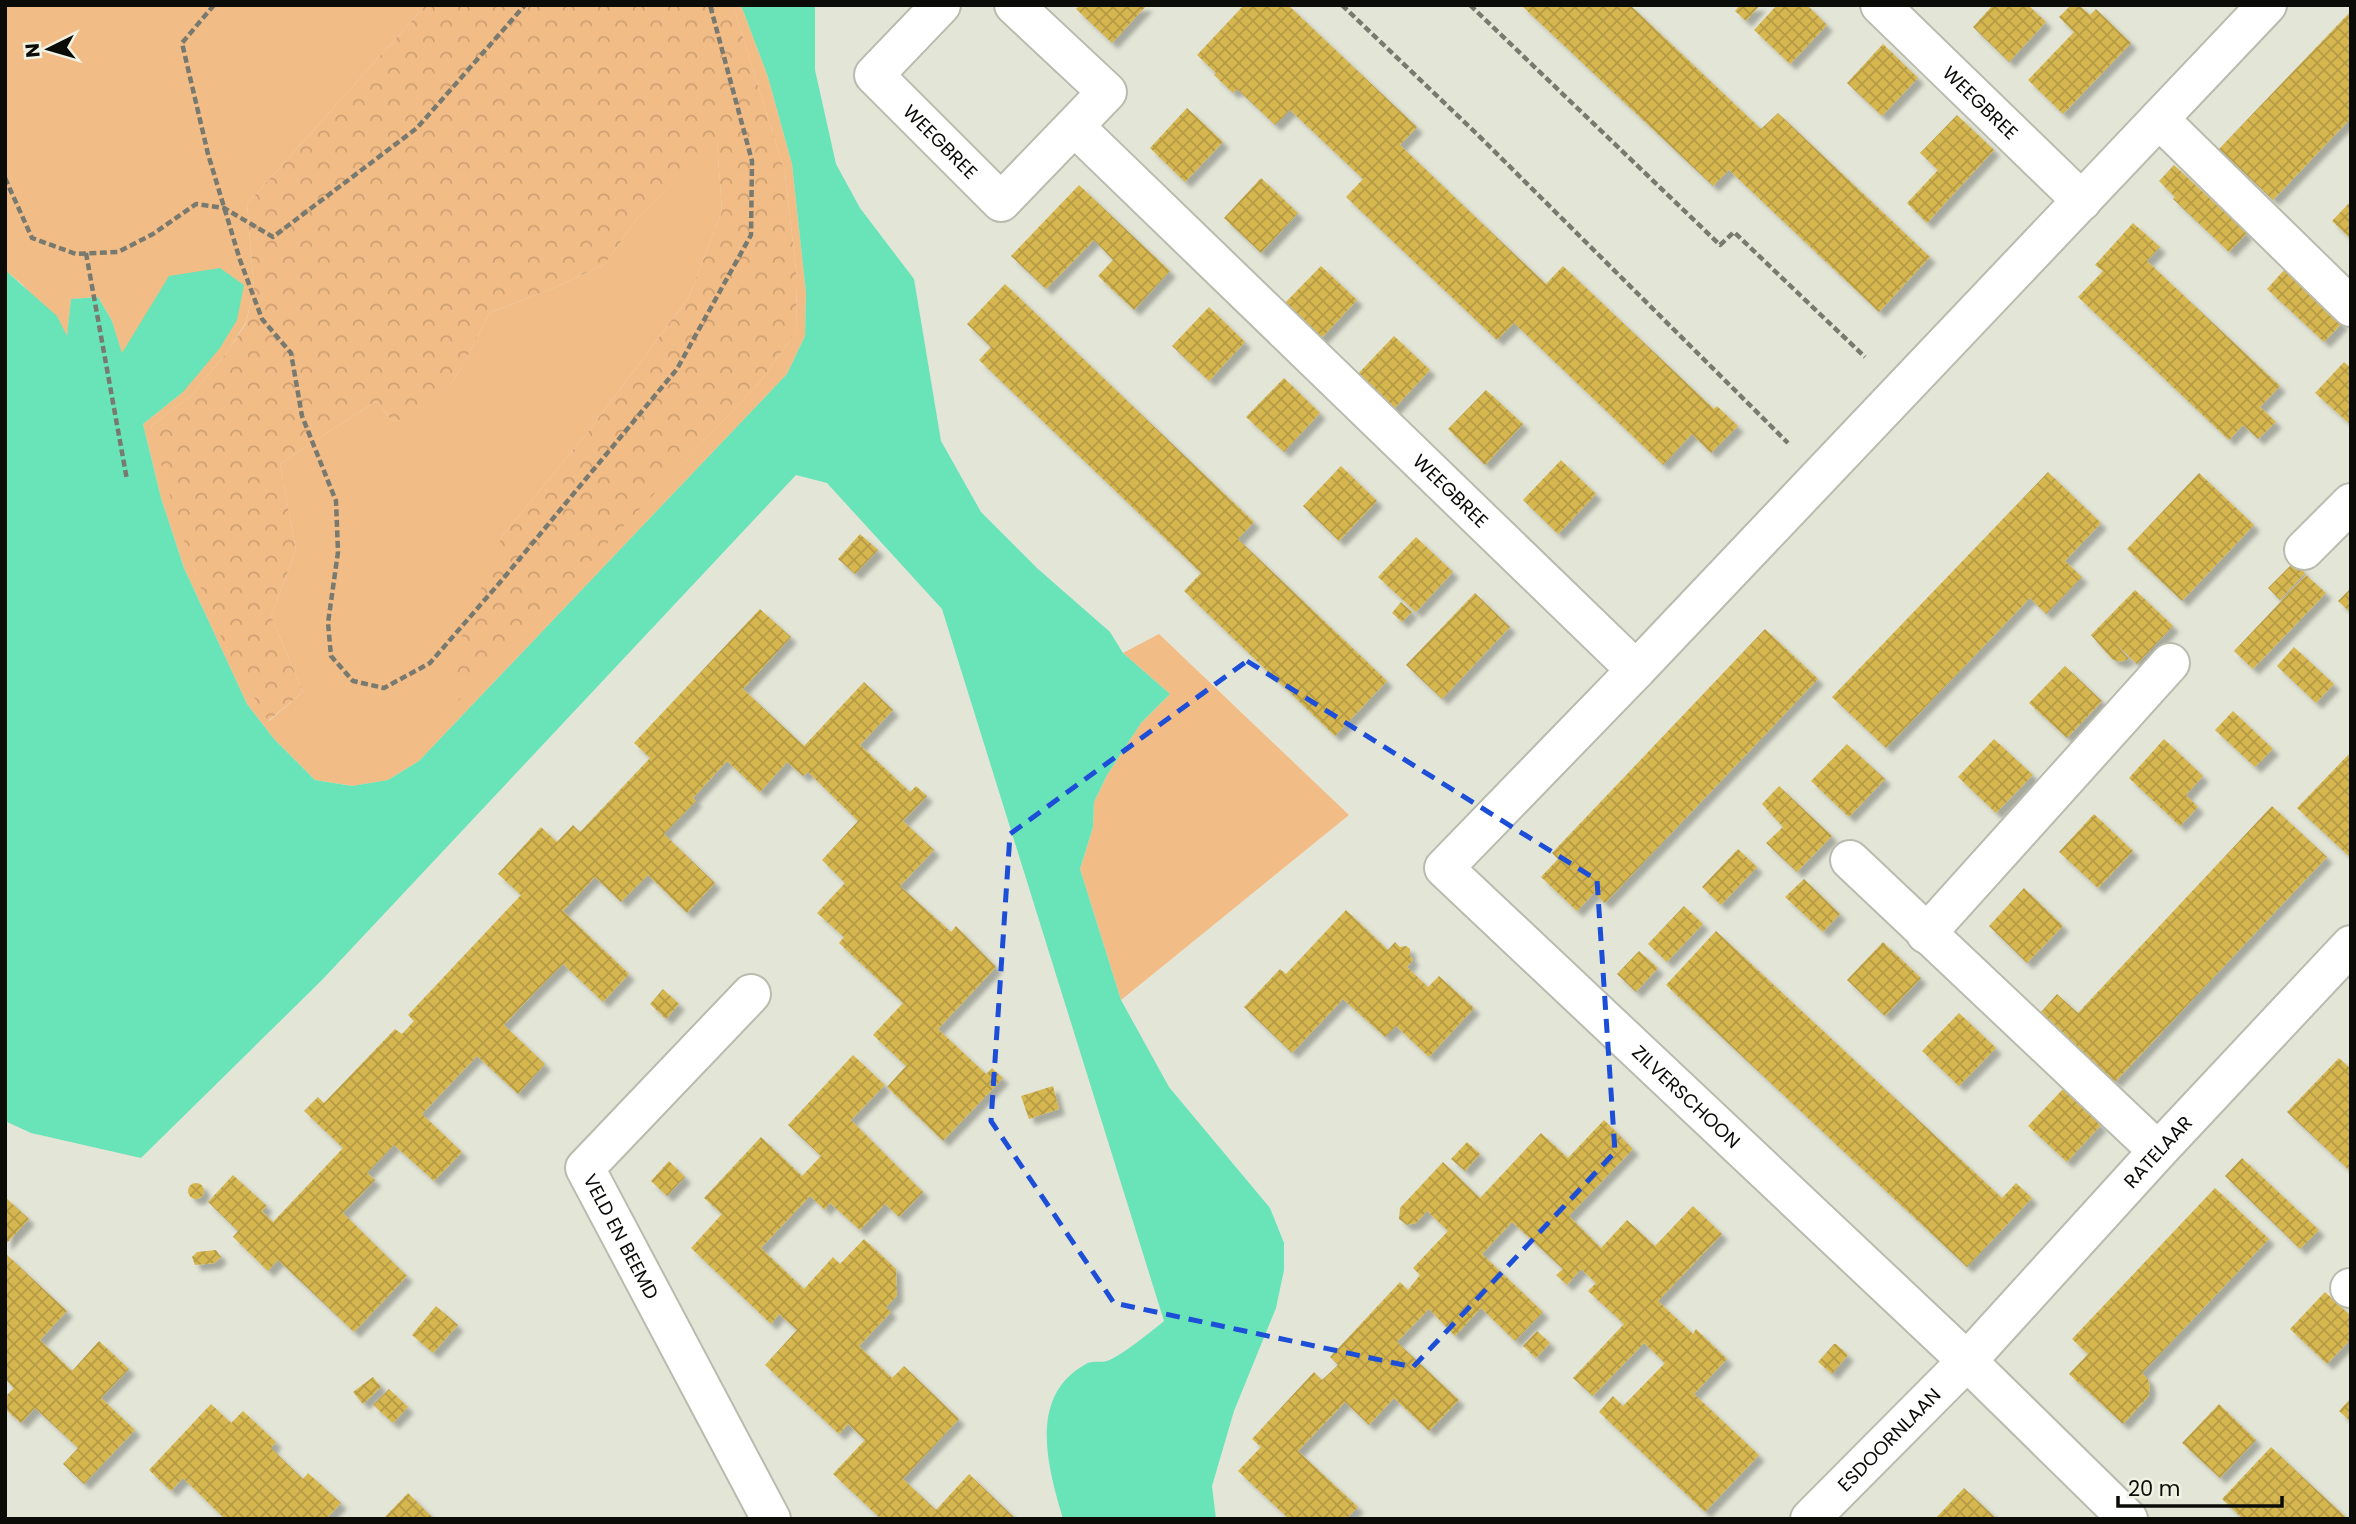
<svg xmlns="http://www.w3.org/2000/svg" width="2356" height="1524" viewBox="0 0 2356 1524" font-family="Poppins,sans-serif">
  <style>
    .grass { fill: #f2bc86 }
    .forest { fill: url(#forest-crowns) }
    .water { fill: #69e3b8 }
    .building { fill: url(#building-cross-hatch); filter: url(#shadow) }
    .lines { fill: none; stroke-linecap: round; stroke-linejoin: round }
    .minor-casing { stroke: #b8bbad; stroke-width: 42 }
    .path { stroke: #787a70; stroke-width: 4.5; stroke-dasharray: 7 3.5; stroke-linecap: butt }
    .minor { stroke: #fff; stroke-width: 38 }
    .marked { fill: none; stroke: #1d4ed8; stroke-width: 5; stroke-dasharray: 14 9; stroke-linejoin: round }
    .labels { text-anchor: middle; dominant-baseline: central; stroke-width: 7; stroke-linejoin: round; paint-order: stroke }
    .street-label { font-size: 19px; fill: #0b0c08; stroke: #f0f3e4 }
  </style>
  <defs>
    <pattern id="forest-crowns" width="20" height="18" patternUnits="userSpaceOnUse" patternTransform="scale(1.75)"><rect width="20" height="18" fill="#f2bc86"/><path d="M2 6a3 3 0 1 1 6 0M12 15a3 3 0 1 1 6 0" fill="none" stroke="#cea072"/></pattern>
    <pattern id="building-cross-hatch" width="8" height="8" patternUnits="userSpaceOnUse" patternTransform="scale(1.75)"><rect width="8" height="8" fill="#d6b650"/><path d="M0 0l8 8M0 8l8-8" fill="none" stroke="#b69b44"/></pattern>
    <filter id="shadow"><feDropShadow dx="6" dy="6" stdDeviation="2" flood-color="#0004"/></filter>
  </defs>
  <rect width="100%" height="100%" fill="#e3e6d7"/>
  <g class="grass">
    <path d="M5,5H426L247,204L254,288L246,322L228,351L192,395L151,426L194,570L228,651L269,721L303,692L271,616L296,550L280,464L376,401L392,421C399,420 408,420 414,417C453,398 470,349 489,313L554,288L605,264L637,218L717,141L722,211L689,297L588,432L502,536L452,707L759,383L796,332L797,279L785,173L733,5H741L768,77L792,164L806,293L805,336L787,374L419,761L388,780L353,786L315,780L274,739L247,704L184,568L161,498L143,424L183,392L122,354L112,321L98,297L71,299L67,338L23,285L5,270Z"/>
    <polygon points="1159,634 1349,815 1121,1000 1080,869 1093,827 1094,802 1107,775 1141,723 1170,694 1123,653"/>
  </g>
  <path class="forest" d="M426,5H733L785,173L797,279L796,332L759,383L452,708V660L502,536L588,432L689,297L722,211L717,142L637,218L605,264L554,288L489,313C470,349 453,398 414,418C408,420 399,420 392,421L376,401L280,464L296,550L271,616L303,692L268,721C255,698 240,675 228,651C193,579 171,503 151,426L192,395L228,351L246,323L254,288L247,204Z"/>
  <path class="water" d="M741,5H815V70L836,164L860,208L914,279L941,441L981,512L1038,569L1110,632L1123,653L1170,694L1141,723L1107,775L1094,802L1093,827L1080,869L1121,1000L1169,1087L1270,1208L1284,1243V1270L1276,1308L1234,1411L1212,1486L1216,1519H1063C1048,1468 1027,1396 1086,1364C1092,1360 1100,1363 1107,1361C1120,1357 1153,1330 1164,1321L942,609L827,483L796,475L322,980L141,1158L31,1133L5,1121V270L57,316L67,336L71,299L98,297L112,321L122,353L169,276L220,268L244,285L237,320L220,348L183,392L143,424L161,498L184,568L247,704L274,739L315,780L352,786L388,780L419,761L787,374L805,336L806,293L792,164L768,77Z"/>
  <g class="building">
    <polygon points="1080,5 1147,5 1112,43 1076,9"/>
    <polygon points="1244,5 1288,5 1417,127 1400,145 1508,248 1546,284 1563,266 1714,409 1717,406 1738,426 1711,453 1692,434 1663,465 1514,323 1497,340 1346,197 1363,179 1290,110 1275,125 1237,89 1233,93 1214,75 1216,73 1197,55"/>
    <polygon points="1521,5 1630,5 1761,129 1778,113 1930,257 1879,312 1729,170 1713,186"/>
    <polygon points="1740,5 1760,5 1746,21 1735,11"/>
    <polygon points="1777,5 1807,5 1827,25 1790,64 1754,30"/>
    <polygon points="1993,5 2028,5 2046,22 2009,62 1973,27"/>
    <polygon points="2071,5 2079,5 2090,15 2096,9 2131,43 2063,114 2028,80 2074,32 2059,17"/>
    <polygon points="2351,11 2351,118 2273,200 2219,149"/>
    <polygon points="1883,44 1918,78 1882,116 1847,83"/>
    <polygon points="1187,108 1223,142 1185,182 1150,148"/>
    <polygon points="1957,115 1994,150 1927,223 1907,203 1938,170 1920,153"/>
    <polygon points="2174,165 2247,233 2229,252 2173,199 2175,197 2159,181"/>
    <polygon points="1261,178 1298,213 1261,253 1224,218"/>
    <polygon points="1079,185 1170,271 1134,310 1098,276 1113,260 1094,240 1046,289 1011,256"/>
    <polygon points="2351,201 2351,239 2332,221"/>
    <polygon points="2133,223 2160,247 2147,261 2280,386 2260,407 2276,422 2258,439 2243,425 2229,440 2078,297 2103,271 2095,265"/>
    <polygon points="1321,266 1357,300 1318,342 1282,306"/>
    <polygon points="2285,269 2342,323 2324,342 2267,289"/>
    <polygon points="1005,284 1254,522 1238,539 1387,681 1335,736 1184,591 1201,573 979,360 991,347 967,324"/>
    <polygon points="1209,307 1245,342 1209,381 1172,346"/>
    <polygon points="1394,336 1430,370 1392,411 1355,377"/>
    <polygon points="2344,362 2351,368 2351,425 2315,393"/>
    <polygon points="1284,378 1320,413 1284,452 1246,417"/>
    <polygon points="1486,390 1523,424 1485,465 1448,429"/>
    <polygon points="1561,460 1596,494 1558,534 1523,500"/>
    <polygon points="1341,466 1377,501 1339,541 1303,506"/>
    <polygon points="2048,472 2101,523 2065,561 2082,577 2046,614 2030,598 1886,748 1832,697"/>
    <polygon points="2199,473 2254,525 2182,601 2127,549"/>
    <polygon points="860,534 878,550 855,574 838,559"/>
    <polygon points="1416,537 1453,572 1416,612 1378,577"/>
    <polygon points="2294,562 2305,573 2280,600 2268,588"/>
    <polygon points="2306,575 2326,593 2253,669 2234,651"/>
    <polygon points="2351,588 2351,613 2338,601"/>
    <polygon points="2135,590 2173,626 2137,664 2114,642 2129,659 2120,662 2112,659 2091,635"/>
    <polygon points="1475,593 1510,627 1442,699 1406,665"/>
    <polygon points="1401,602 1412,612 1402,622 1392,613"/>
    <polygon points="760,609 791,637 743,689 804,746 864,682 893,710 860,745 910,792 916,786 927,796 903,821 934,850 900,886 951,932 956,926 996,967 938,1029 986,1074 992,1068 1003,1078 943,1141 887,1087 906,1066 873,1035 903,1003 839,943 844,937 817,913 845,883 822,860 858,821 808,772 803,776 787,762 760,792 727,761 693,798 696,801 664,834 715,883 687,913 648,875 621,902 595,877 563,911 629,974 603,1002 563,964 536,991 504,1025 545,1064 518,1094 477,1056 422,1114 462,1152 434,1181 394,1145 367,1173 375,1180 343,1213 407,1276 354,1332 278,1260 268,1271 233,1237 238,1231 208,1202 233,1175 267,1206 262,1211 273,1222 343,1148 304,1111 318,1097 324,1103 395,1029 402,1034 414,1021 408,1015 521,895 498,874 541,827 557,842 573,825 580,832 650,758 634,743"/>
    <polygon points="1765,629 1818,679 1605,903 1594,893 1577,911 1541,877 1558,859 1552,853"/>
    <polygon points="2294,647 2334,684 2316,703 2277,666"/>
    <polygon points="2065,666 2102,701 2067,738 2029,703"/>
    <polygon points="2233,711 2273,749 2255,767 2215,730"/>
    <polygon points="1994,739 2033,775 1996,813 1958,777"/>
    <polygon points="2164,739 2203,776 2186,795 2198,807 2180,826 2129,778"/>
    <polygon points="1847,744 1885,779 1849,817 1811,781"/>
    <polygon points="2351,752 2351,858 2297,808"/>
    <polygon points="1779,786 1832,836 1797,872 1766,843 1783,827 1762,804"/>
    <polygon points="2272,806 2327,857 2115,1082 2041,1012 2057,994 2078,1013"/>
    <polygon points="2094,814 2133,851 2098,888 2059,852"/>
    <polygon points="1738,849 1757,867 1721,905 1702,887"/>
    <polygon points="1804,879 1840,914 1823,932 1785,897"/>
    <polygon points="2024,888 2063,926 2027,963 1989,926"/>
    <polygon points="1684,906 1703,924 1667,962 1648,944"/>
    <polygon points="1346,910 1388,950 1395,942 1400,947 1406,946 1410,949 1410,956 1413,960 1407,967 1428,987 1439,976 1474,1008 1429,1057 1396,1026 1385,1037 1343,999 1292,1053 1244,1007 1280,969 1286,974"/>
    <polygon points="1716,931 2002,1198 2016,1183 2032,1198 1967,1267 1666,985"/>
    <polygon points="1883,942 1921,978 1885,1016 1847,980"/>
    <polygon points="1639,951 1658,968 1636,992 1617,974"/>
    <polygon points="663,989 679,1004 666,1019 650,1004"/>
    <polygon points="1959,1013 1996,1048 1959,1086 1922,1051"/>
    <polygon points="853,1055 885,1085 851,1120 923,1192 899,1217 885,1204 860,1230 830,1203 825,1210 810,1196 761,1248 804,1289 833,1257 840,1264 864,1239 896,1269 897,1296 886,1307 891,1312 859,1346 892,1378 904,1366 959,1419 903,1479 936,1510 969,1474 1016,1519 881,1519 833,1474 865,1440 848,1424 839,1434 765,1365 797,1330 779,1314 771,1324 691,1248 722,1214 704,1198 761,1137 802,1176 821,1156 788,1125"/>
    <polygon points="2339,1058 2351,1069 2351,1172 2287,1112"/>
    <polygon points="1053,1086 1059,1109 1029,1119 1021,1096"/>
    <polygon points="2063,1089 2101,1125 2067,1162 2028,1126"/>
    <polygon points="1604,1120 1633,1149 1569,1216 1601,1248 1627,1220 1655,1246 1693,1206 1722,1234 1658,1301 1693,1334 1696,1329 1727,1359 1694,1394 1759,1455 1705,1512 1599,1412 1613,1396 1623,1406 1665,1363 1644,1343 1593,1396 1573,1378 1624,1324 1588,1291 1596,1283 1581,1269 1567,1285 1556,1275 1563,1269 1512,1222 1482,1254 1543,1312 1515,1341 1481,1308 1455,1336 1429,1309 1397,1342 1459,1400 1429,1431 1394,1398 1369,1425 1345,1402 1298,1451 1358,1507 1346,1519 1289,1519 1238,1471 1261,1447 1252,1439 1314,1372 1322,1380 1338,1365 1330,1357 1400,1282 1408,1290 1420,1275 1413,1268 1448,1231 1427,1211 1416,1223 1407,1225 1399,1219 1400,1208 1443,1162 1480,1198 1541,1133 1568,1158"/>
    <polygon points="1467,1142 1480,1154 1465,1171 1451,1159"/>
    <polygon points="2242,1158 2319,1230 2300,1249 2225,1176"/>
    <polygon points="669,1161 685,1177 667,1196 651,1181"/>
    <circle cx="196" cy="1191" r="8"/>
    <polygon points="2215,1188 2269,1239 2142,1373 2148,1379 2150,1388 2148,1397 2123,1424 2069,1374 2088,1354 2072,1339"/>
    <polygon points="5,1197 29,1219 5,1245"/>
    <polygon points="216,1250 221,1257 215,1263 195,1265 192,1257 197,1252"/>
    <polygon points="5,1253 67,1311 40,1340 72,1371 99,1341 129,1369 101,1398 135,1430 84,1484 63,1464 78,1448 35,1408 21,1423 5,1409 5,1397 14,1388 5,1379"/>
    <polygon points="2325,1292 2351,1316 2351,1339 2327,1364 2290,1329"/>
    <polygon points="436,1306 458,1325 433,1353 412,1335"/>
    <polygon points="1537,1331 1550,1343 1536,1358 1523,1346"/>
    <polygon points="1834,1344 1836,1344 1848,1355 1832,1374 1818,1362"/>
    <polygon points="373,1377 381,1387 363,1404 353,1392"/>
    <polygon points="389,1389 408,1407 393,1423 373,1405"/>
    <polygon points="2351,1398 2351,1422 2339,1411"/>
    <polygon points="211,1404 231,1423 243,1411 276,1442 271,1448 303,1479 308,1473 341,1503 326,1519 225,1519 183,1478 171,1491 149,1470"/>
    <polygon points="2219,1404 2256,1440 2220,1478 2182,1443"/>
    <polygon points="2271,1447 2308,1482 2348,1519 2243,1519 2222,1499"/>
    <polygon points="1964,1488 1997,1519 1935,1519"/>
    <polygon points="408,1493 434,1519 383,1519"/>
  </g>
  <g class="lines">
    <g class="minor-casing">
      <g id="minor">
        <path id="s1" d="M941,5L874,75L1001,202L1107,92L1014,5"/>
        <path id="s2" d="M1880,5L2082,201"/>
        <polyline points="2159,119 2351,307"/>
        <path id="s3" d="M1075,127L1636,670L2267,5"/>
        <polyline points="2304,550 2351,503"/>
        <path id="s4" d="M1636,670L1444,868L1967,1361L2128,1519"/>
        <polyline points="1850,860 2158,1151"/>
        <polyline points="1926,934 2170,663"/>
        <path id="s5" d="M751,994L585,1168L771,1519"/>
        <polyline points="2350,1288 2351,1288"/>
        <path id="s6" d="M1810,1519L1967,1361L2158,1151L2351,945"/>
      </g>
    </g>
    <g class="path">
      <polyline points="214,5 182,43 208,154 240,260 262,319 291,353 302,416 336,501 338,552 328,623 331,656 353,681 384,688 430,663 502,580 677,369 751,235 752,161 710,5"/>
      <polyline points="1342,5 1481,138 1788,443"/>
      <polyline points="1470,5 1720,245 1734,232 1865,357"/>
      <polyline points="5,178 32,238 76,254 118,252 153,234 196,204 224,208 273,237 417,128 525,5"/>
      <polyline points="86,253 127,480"/>
    </g>
    <use href="#minor" class="minor"/>
  </g>
  <path class="marked" d="M1247,661L1597,880L1615,1152L1413,1367L1114,1303L991,1121L1010,834Z"/>
  <g class="labels">
    <g class="street-label">
      <text stroke="none"><textPath href="#s2" startOffset="140">WEEGBREE</textPath></text>
      <text stroke="none"><textPath href="#s1" startOffset="191">WEEGBREE</textPath></text>
      <text stroke="none"><textPath href="#s3" startOffset="523">WEEGBREE</textPath></text>
      <text stroke="none"><textPath href="#s4" startOffset="609">ZILVERSCHOON</textPath></text>
      <text stroke="none"><textPath href="#s6" startOffset="506">RATELAAR</textPath></text>
      <text stroke="none"><textPath href="#s5" startOffset="318">VELD EN BEEMD</textPath></text>
      <text stroke="none"><textPath href="#s6" startOffset="112">ESDOORNLAAN</textPath></text>
    </g>
  </g>
  <rect width="2356" height="1524" fill="none" stroke="#0b0c08" stroke-width="14"/>
  <g transform="translate(49 49) rotate(265)" stroke="#f0f3e4" stroke-width="5" paint-order="stroke">
  <path d="M0-5L12 26L0 18L-12 26Z" fill="#0b0c08"/>
  <text y="-10" font-size="19" font-weight="bold" text-anchor="middle" fill="#0b0c08">N</text>
  </g>
  <path d="M2118 1496v10h164v-10" fill="none" stroke="#0b0c08" stroke-width="3.5"/>
  <text x="2128" y="1496" font-size="21" fill="#0b0c08" stroke="#f0f3e4" stroke-width="5" paint-order="stroke">20 m</text>
</svg>
